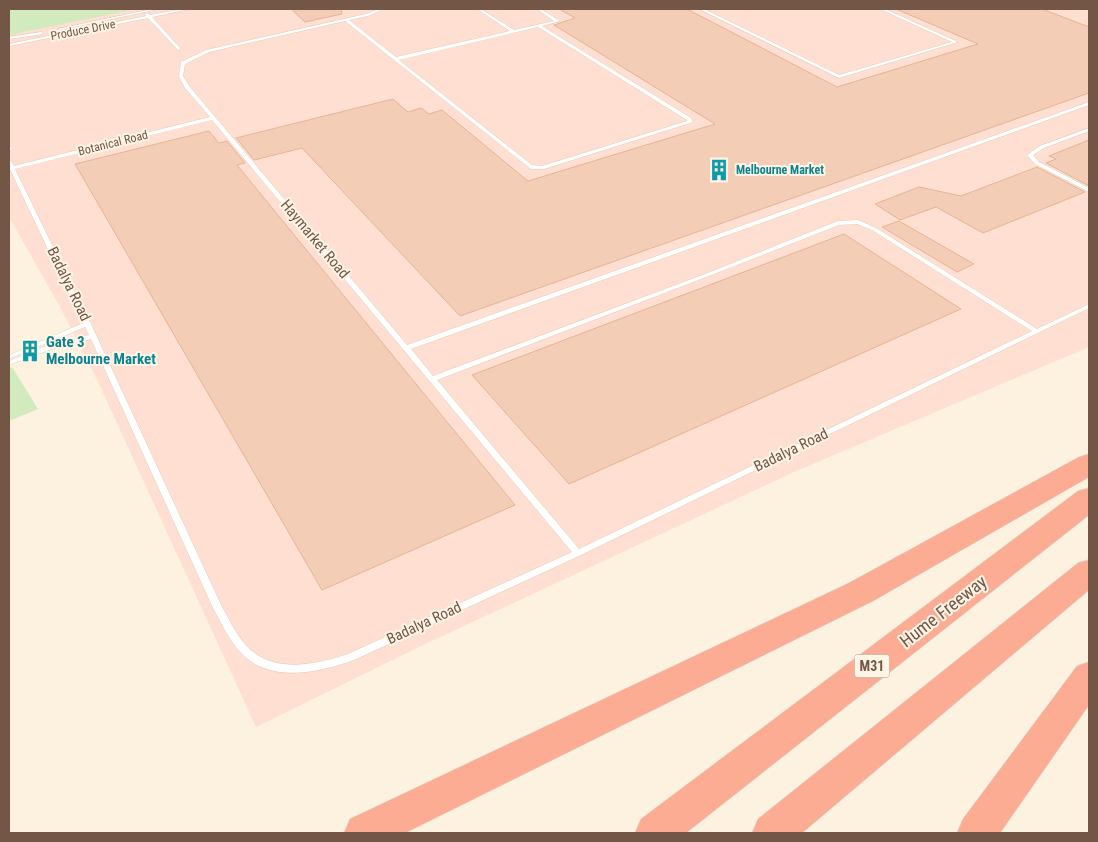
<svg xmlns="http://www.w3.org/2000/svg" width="1098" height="842" viewBox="0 0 1098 842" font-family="'Roboto Condensed',sans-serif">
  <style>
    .commercial { fill: #fedfd2 }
    .green { fill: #d1ebbe }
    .building { fill: #f4cdb6; stroke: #e7b395 }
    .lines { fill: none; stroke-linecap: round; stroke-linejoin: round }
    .lane-casing { stroke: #e1cdbb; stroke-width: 1 }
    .highway-casing { stroke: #ded6d3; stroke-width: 1 }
    .lane { fill: #fff; fill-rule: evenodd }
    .highway { fill: #fbac93; fill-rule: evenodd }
    .labels { text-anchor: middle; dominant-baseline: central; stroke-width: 4; stroke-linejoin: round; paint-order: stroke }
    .far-street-label { font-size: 12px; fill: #745646; stroke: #fff5e6 }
    .far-culture-label { font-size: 12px; font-weight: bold; fill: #0d838f; stroke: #fff5e6; text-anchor: start }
    .shield { fill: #fff5e6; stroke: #9e8676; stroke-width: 1 }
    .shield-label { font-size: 14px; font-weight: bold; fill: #745646 }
    .street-label { font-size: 15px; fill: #745646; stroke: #fff5e6 }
    .culture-label { font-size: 15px; font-weight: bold; fill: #0d838f; stroke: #fff5e6; text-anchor: start }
    .near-street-label { font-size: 18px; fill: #745646; stroke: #fff5e6 }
  </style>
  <rect width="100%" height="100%" fill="#fdf1df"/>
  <polygon class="commercial" points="9,9 1089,9 1089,347 794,472 419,647 256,727 100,386 60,307 9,217"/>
  <g class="green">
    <polygon points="9,9 136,9 9,35"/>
    <polygon points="12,367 38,409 9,421 9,369"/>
  </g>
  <g class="building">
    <polygon points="291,9 341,9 342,14 305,22"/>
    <polygon points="559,9 687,9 837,87 978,44 896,9 1042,9 1089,27 1089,93 460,316 302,148 254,160 236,138 393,99 408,112 421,108 429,114 442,110 528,181 715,124 554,25 575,18"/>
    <polygon points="209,131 219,143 227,141 245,163 237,165 515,505 322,590 75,164"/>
    <polygon points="1089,140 1089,186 1046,163 1056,159 1049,156"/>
    <polygon points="1037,167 1085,192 983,233 936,207 900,220 875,204 919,187 961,196"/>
    <polygon points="899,221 974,264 957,272 882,227"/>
    <polygon points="844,234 961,309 569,484 472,375"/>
  </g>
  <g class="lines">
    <g class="lane-casing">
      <g id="lane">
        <polygon points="152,9 159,9 60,30 58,29"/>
        <polygon points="182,9 189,9 152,17 180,48 180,49 178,50 148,18 9,46 9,44 146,16 145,14 147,13 150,15"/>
        <path d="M379,9H384L368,16L349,20L396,57L510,31L477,9H481L514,30L554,21L537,9H541L560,21L542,26L691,118L693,122L544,169H531L345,21L209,52L185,64L183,76L189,86L407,345L1089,102V105L411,349L433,376L705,274L838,221L858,220L876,228L1037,329L1087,305L1089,304V308L581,555L354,660C319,672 272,684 242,654C229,641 222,624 213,608L91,339L52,349L9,365V361L48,345L89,335L85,327L9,359V355L83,323L9,167V160L11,161L14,166L210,117L185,88L179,76L181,62L206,50L366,14ZM538,27L687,120V121L542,166L532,165L399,60ZM212,120L572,552L348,654C314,665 270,675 244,643C235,632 229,619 222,607L91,324V323L89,321L15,169ZM857,224L872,230L1032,331L579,549L437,380L709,276L839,225Z"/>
        <polygon points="699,9 704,9 839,75 952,42 880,9 885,9 958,42 839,78"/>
        <polygon points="41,32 43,33 43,34 9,39 9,37"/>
        <polygon points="1089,128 1089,131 1044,148 1033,155 1039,162 1089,188 1089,192 1035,164 1027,155 1040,146"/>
        <polygon points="9,146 11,147 12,149 9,151"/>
      </g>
    </g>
    <g class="highway-casing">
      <g id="highway">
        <polygon points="1089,454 1089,477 873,601 405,833 344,833 350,819 849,583 1079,457"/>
        <polygon points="1089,488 1089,515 686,833 635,833 641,819 1078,491"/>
        <polygon points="1089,560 1089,590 802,833 752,833 758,819 1078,563"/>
        <polygon points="1089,662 1089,705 1000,833 957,833 963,819 1077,666"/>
      </g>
    </g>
    <use href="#lane" class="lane"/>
    <use href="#highway" class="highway"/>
  </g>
  <defs>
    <g id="building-bare" transform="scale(1.725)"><path d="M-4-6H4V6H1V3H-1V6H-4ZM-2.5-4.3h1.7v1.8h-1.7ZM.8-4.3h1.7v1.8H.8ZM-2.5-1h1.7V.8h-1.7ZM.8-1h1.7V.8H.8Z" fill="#0f9aa8" stroke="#fff5e6" stroke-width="2.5" paint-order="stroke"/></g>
  </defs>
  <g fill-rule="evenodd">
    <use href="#building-bare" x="719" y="170"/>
    <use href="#building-bare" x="30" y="351"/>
  </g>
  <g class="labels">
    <g class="far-street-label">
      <text transform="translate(83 30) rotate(-11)">Produce Drive</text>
      <text transform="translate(113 143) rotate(-14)">Botanical Road</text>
    </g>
    <g class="far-culture-label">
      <text x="736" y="170">Melbourne Market</text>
    </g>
    <rect class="shield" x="854.5" y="654.5" width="35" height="23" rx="4"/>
    <g class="shield-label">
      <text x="872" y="666">M31</text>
    </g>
    <g class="street-label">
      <text transform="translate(315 239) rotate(50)">Haymarket Road</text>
      <text transform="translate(69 284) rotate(64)">Badalya Road</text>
      <text transform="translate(791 450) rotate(-26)">Badalya Road</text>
      <text transform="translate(424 623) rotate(-25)">Badalya Road</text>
    </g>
    <g class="culture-label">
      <text x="46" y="342">Gate 3<tspan x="46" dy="17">Melbourne Market</tspan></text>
    </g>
    <g class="near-street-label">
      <text transform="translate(943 611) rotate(-38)">Hume Freeway</text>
    </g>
  </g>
  <rect width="1098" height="842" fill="none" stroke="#745646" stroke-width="20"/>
</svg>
